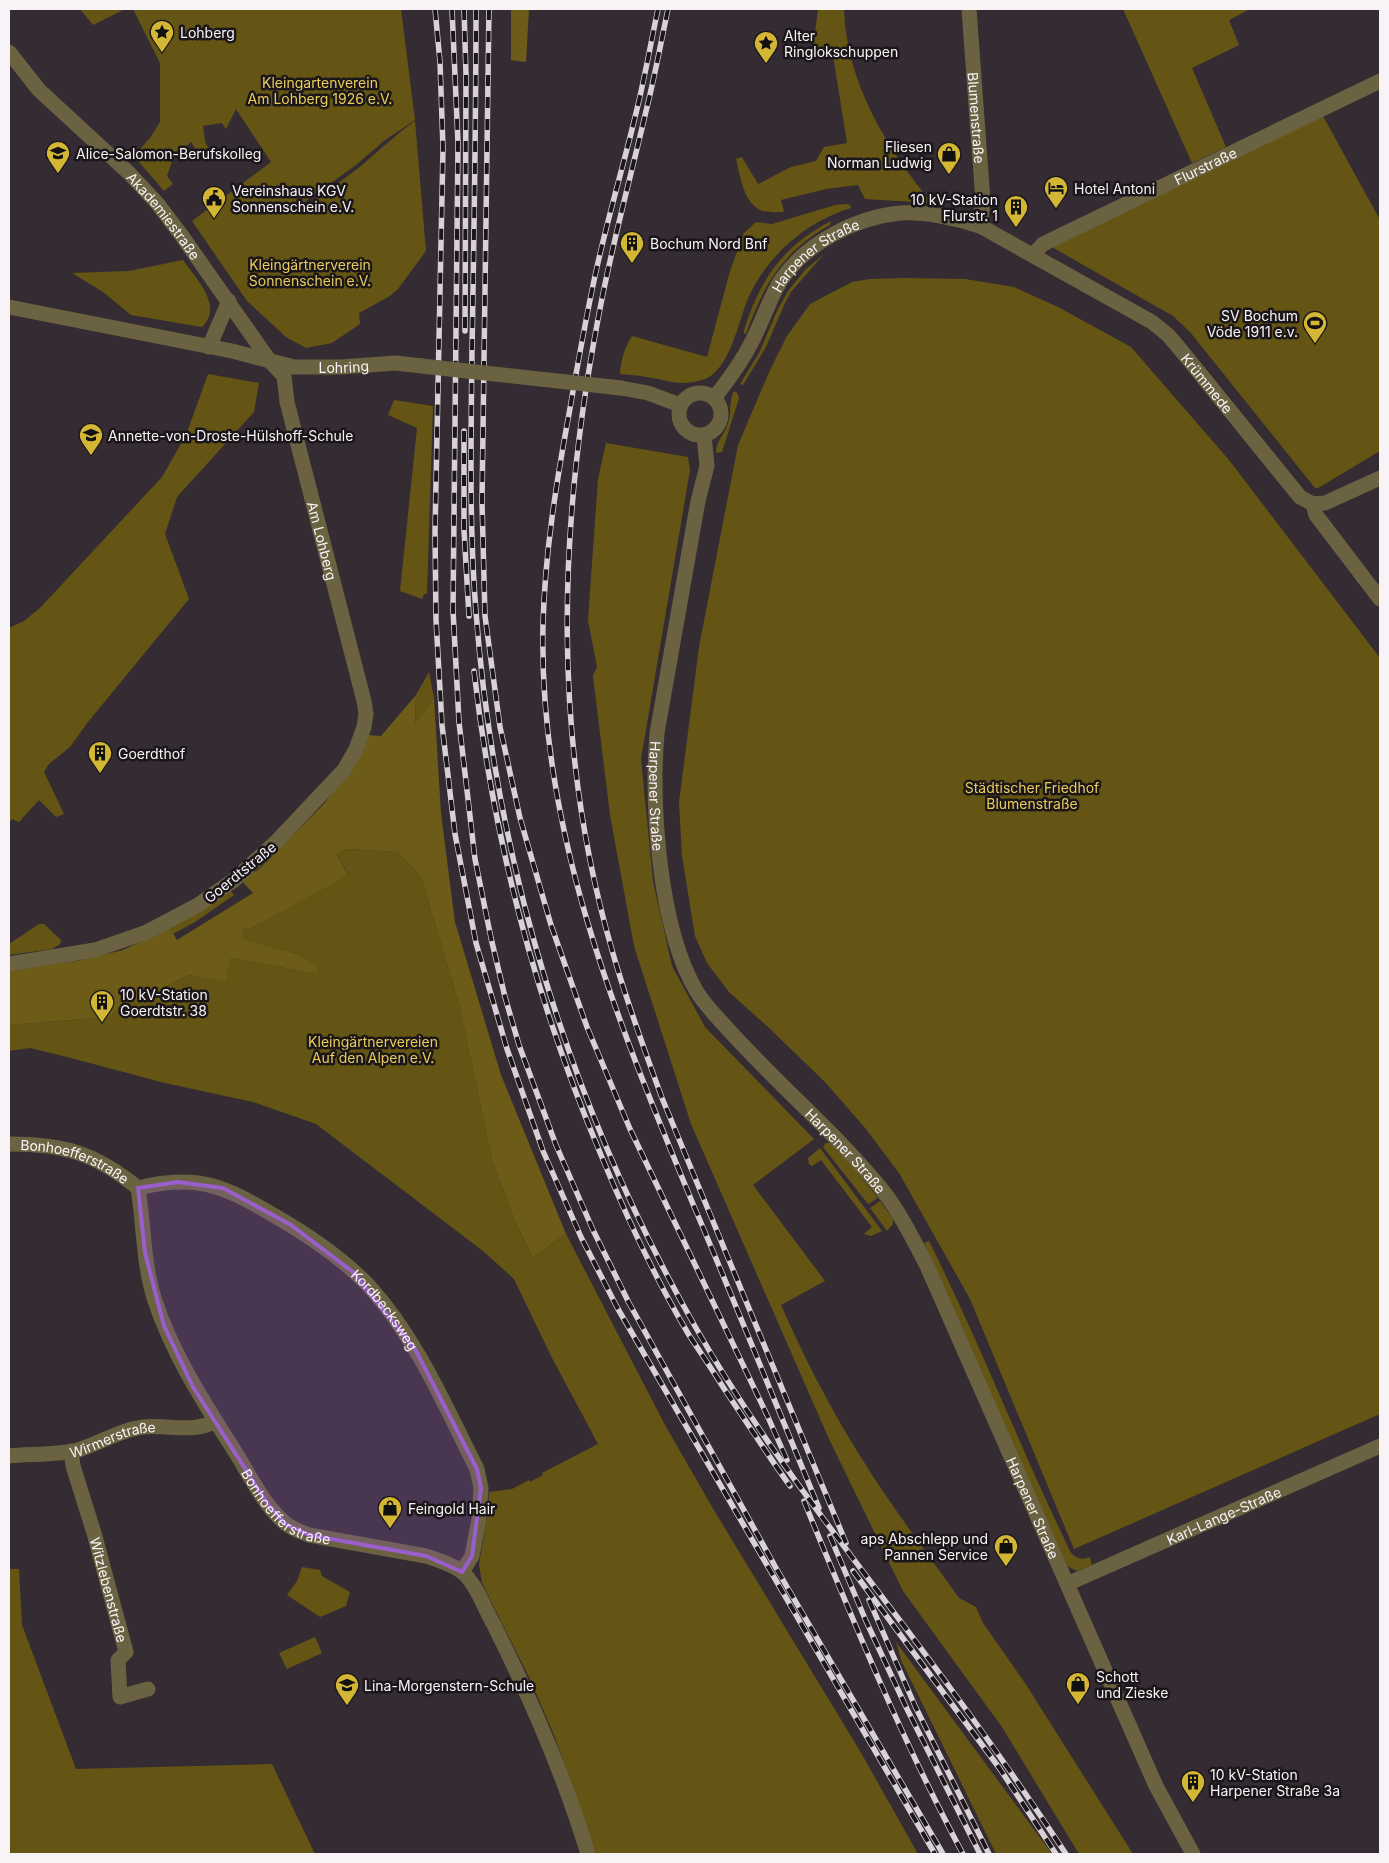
<svg xmlns="http://www.w3.org/2000/svg" width="1389" height="1863" viewBox="0 0 1389 1863" font-family="Inter,sans-serif">
  <style>
    .green { fill: #645514 }
    .forest { fill: #6c5c18 }
    .lines { fill: none; stroke-linecap: round; stroke-linejoin: round }
    .minor { stroke: #6b6242; stroke-width: 15 }
    .rail-casing { stroke: #d8d2d7; stroke-width: 5.5 }
    .rail { stroke: #1a1619; stroke-width: 4; stroke-dasharray: 11; stroke-linecap: butt }
    .minor-bridge { stroke: #6b6242; stroke-width: 15 }
    .marked { fill: #9a5ecd; fill-opacity: 0.2; stroke: #9a5ecd; stroke-width: 4; stroke-linejoin: round }
    .labels { text-anchor: middle; dominant-baseline: central; stroke-width: 5; stroke-linejoin: round; paint-order: stroke }
    .poi-label { font-size: 14px; fill: #f8f3f7; stroke: #1a1619; text-anchor: start }
    .park-label { font-size: 14px; fill: #eacd59; stroke: #1a1619 }
    .street-label { font-size: 14px; fill: #f8f3f7; stroke: #1a1619 }
  </style>
  <rect width="100%" height="100%" fill="#352c33"/>
  <g class="green">
    <polygon points="80,9 125,9 93,25"/>
    <path d="M133,9H401L415,120L385,140L356,165L299,206L301,209C321,195 342,181 361,166C379,151 395,135 415,121L426,251L398,289L390,296L359,313L360,324L332,343L306,348L286,337L247,301L192,221L271,162L236,109L226,129L222,123L203,126L205,141L208,148L202,153L203,156L201,157L191,142L174,156L167,176L173,184L164,191L134,156L150,138L160,122V63Z"/>
    <path d="M818,9H844C846,82 887,149 932,203L865,199L858,185L826,189L781,200L784,212C776,212 767,213 760,210C743,201 740,175 736,159L742,157L758,184L791,167L816,161L824,147L847,143L832,49L813,48Z"/>
    <polygon points="1123,9 1250,9 1229,20 1239,45 1192,68 1226,147 1192,163"/>
    <polygon points="1323,116 1380,220 1380,451 1318,488 1315,488 1190,332 1173,316 1050,246"/>
    <path d="M847,204L850,205L851,208C807,221 769,254 749,296C739,318 730,373 702,380C677,387 669,380 646,377C637,375 628,375 620,374C621,360 624,349 632,336L707,357L730,271L744,233L756,222L772,224L835,205Z"/>
    <path d="M831,221L830,225C782,252 764,284 746,334L744,333V330C760,279 783,246 831,221Z"/>
    <polygon points="824,254 791,292 784,305 766,347 743,385 740,384 759,353 777,311 788,291 805,270"/>
    <path d="M183,260C196,279 224,306 202,327L131,315L103,292L72,273L129,271Z"/>
    <polygon points="905,278 965,279 1014,287 1058,307 1131,347 1229,460 1380,658 1380,1414 1074,1549 970,1299 899,1173 866,1129 825,1082 768,1027 729,992 707,963 695,936 682,856 679,802 699,647 738,445 770,370 787,336 810,304 852,282 870,279"/>
    <polygon points="208,374 259,383 254,412 177,497 165,534 189,599 88,722 70,747 49,764 44,772 64,814 56,817 39,800 19,822 12,819 9,823 9,628 24,621 40,608 162,477 186,435"/>
    <path d="M734,391L737,393L739,398L722,452L716,453C716,440 725,435 728,423C732,412 728,403 734,391Z"/>
    <polygon points="394,400 433,406 427,594 424,594 422,599 400,591 417,428 388,415"/>
    <path d="M606,443L688,457L690,470L641,759L653,881L672,966L705,1027L814,1139L753,1185L825,1281L781,1305C803,1355 828,1404 857,1451C888,1502 925,1550 959,1598L976,1607L983,1623L1025,1683L1133,1854H1079L1002,1727L903,1591L829,1439L691,1124L634,946L610,815L593,676L597,667L588,620L598,479Z"/>
    <polygon points="429,672 434,698 415,725 416,695"/>
    <polygon points="346,849 398,852 421,877 460,1008 492,1160 516,1224 533,1257 566,1234 665,1425 715,1512 860,1751 918,1854 596,1854 554,1735 530,1679 482,1583 479,1564 488,1511 489,1492 512,1489 529,1480 530,1482 543,1475 542,1473 598,1444 552,1358 514,1279 483,1251 316,1124 253,1102 165,1083 67,1057 30,1048 9,1051 9,1025 110,1017 118,1010 189,975 226,981 231,958 316,974 294,953 241,939 243,930 252,928 348,874 337,854"/>
    <polygon points="230,890 234,895 195,922 173,934 170,928"/>
    <polygon points="39,924 44,924 61,940 60,944 52,949 9,955 9,944"/>
    <polygon points="826,1143 830,1143 849,1162 878,1198 868,1204 823,1147"/>
    <polygon points="820,1148 882,1231 871,1236 864,1234 872,1227 821,1160 812,1166 809,1164 808,1158"/>
    <polygon points="880,1201 893,1219 893,1224 887,1231 870,1208"/>
    <path d="M929,1241C980,1343 1021,1450 1071,1553C1077,1559 1082,1560 1090,1557L1092,1565L1077,1571L1067,1566L924,1243Z"/>
    <polygon points="302,1567 320,1570 322,1576 350,1592 346,1606 320,1617 287,1595 297,1581"/>
    <polygon points="9,1569 19,1569 22,1625 76,1769 272,1764 315,1854 9,1854"/>
    <polygon points="315,1637 322,1653 287,1669 279,1653"/>
    <polygon points="896,1642 1052,1854 996,1854 901,1660"/>
  </g>
  <g class="forest">
    <polygon points="511,9 529,9 526,62 511,60"/>
    <polygon points="416,695 415,724 434,698 441,814 455,922 501,1075 566,1234 533,1257 516,1224 492,1160 460,1008 421,877 398,852 346,849 337,854 348,875 252,928 243,930 242,939 294,953 317,967 318,971 316,974 231,958 226,982 189,975 118,1010 110,1017 9,1025 9,971 82,960 123,950 170,928 177,940 253,893 242,881 259,869 323,805 357,761 368,735 381,736"/>
  </g>
  <g class="lines">
    <g class="minor">
      <path id="s1" d="M969,9L983,201L980,226"/>
      <path id="s2" d="M9,52L39,90L129,173L157,203L182,236L269,360L284,376L287,402L364,701L366,714L364,727L356,749L344,770L277,841L234,880L198,905L147,932L95,950L9,964"/>
      <path id="s3" d="M1033,255L1043,244L1380,81"/>
      <path id="s4" d="M9,307L232,351L294,367H341L395,363L422,366"/>
      <polyline points="209,347 229,301"/>
      <polyline points="621,388 648,393 680,405"/>
      <circle cx="700" cy="414" r="21"/>
      <path id="s5" d="M714,398C731,377 746,356 757,331C765,314 771,296 781,280C807,242 857,217 901,213C924,211 958,219 980,226L1152,322L1168,335L1180,349L1300,497L1313,504L1316,515L1380,599"/>
      <path id="s6" d="M704,435L707,466L698,501L657,733C651,806 659,929 697,992C705,1005 716,1016 726,1027C743,1046 761,1064 779,1082C814,1117 852,1152 883,1191C901,1214 914,1241 927,1266L1156,1786L1193,1854"/>
      <polyline points="1313,504 1325,503 1380,478"/>
      <path id="s7" d="M9,1144C64,1144 95,1153 138,1188C144,1225 143,1264 155,1301C174,1358 207,1407 239,1458C252,1480 265,1506 285,1523C292,1529 301,1532 309,1535L426,1556C438,1560 451,1564 461,1571C476,1583 484,1607 493,1623C530,1697 564,1775 588,1854"/>
      <path id="s8" d="M138,1188C197,1173 224,1186 275,1216C308,1235 342,1258 369,1286C417,1339 445,1406 477,1469L481,1488L479,1519L472,1556L462,1572"/>
      <path id="s9" d="M71,1451L73,1466L94,1533L126,1652L118,1660L120,1697L148,1689"/>
      <path id="s10" d="M9,1456C28,1454 60,1455 78,1450C100,1443 120,1430 143,1427C167,1424 194,1434 215,1421"/>
      <path id="s11" d="M1067,1584L1380,1446"/>
    </g>
    <g class="rail-casing">
      <g id="rail">
        <polyline points="435,9 440,62 443,148 435,532 436,620 442,725 455,834 476,943 507,1049 543,1151 581,1237 618,1309 935,1854"/>
        <polyline points="452,9 458,143 453,610 459,722 475,859 491,938 505,997 519,1045 556,1145 593,1230 629,1303 776,1568 943,1854"/>
        <polyline points="464,9 466,75 465,331"/>
        <path d="M476,9C476,123 474,237 472,351C471,438 469,526 476,612C495,864 571,1109 696,1328C769,1456 864,1570 951,1689C991,1743 1029,1798 1066,1854"/>
        <polyline points="489,9 482,502 485,616 500,727 520,818 551,925 587,1027 630,1129 767,1415 787,1460"/>
        <path d="M658,9C651,42 645,76 637,109C624,164 607,220 595,276C585,322 577,368 569,414C556,484 545,553 543,624C538,829 616,1018 693,1204C736,1305 777,1407 819,1508"/>
        <path d="M668,9C661,42 655,75 647,107C631,176 612,244 599,314C558,526 551,740 612,950C626,1000 644,1049 662,1098L846,1543"/>
        <polyline points="464,431 464,530 469,616"/>
        <path d="M474,671C493,839 535,999 601,1155C626,1216 655,1278 689,1335C700,1352 712,1369 723,1387C745,1420 767,1454 790,1486"/>
        <path d="M804,1501C853,1621 902,1740 963,1854"/>
        <polyline points="830,1536 866,1621 907,1709 980,1854"/>
        <polyline points="853,1571 1000,1769 1056,1854"/>
        <polyline points="869,1600 915,1706 989,1854"/>
      </g>
    </g>
    <use href="#rail" class="rail"/>
    <polyline class="minor-bridge" points="422,366 621,388"/>
  </g>
  <path class="marked" d="M178,1182L223,1188L291,1225L353,1272L415,1349L477,1469L481,1488L472,1556L462,1572L426,1556L309,1535L285,1524L267,1503L193,1387L164,1326L145,1253L138,1188Z"/>
  <defs>
    <g id="sight-pin" transform="scale(1.25)"><path d="M0 17L-7.5 6A9.5 9.5 0 1 1 7.5 6Z" fill="#d4b635" stroke="#1a1619"/><path d="M0-6L1.8-2.2L6-1.7L2.9 1.2L3.7 5.4L0 3.3L-3.7 5.4L-2.9 1.2L-6-1.7L-1.8-2.2Z" fill="#111"/></g>
    <g id="school-pin" transform="scale(1.25)"><path d="M0 17L-7.5 6A9.5 9.5 0 1 1 7.5 6Z" fill="#d4b635" stroke="#1a1619"/><path d="M0-5L7-2L0 1L-7-2ZM-4 1L0 2.5L4 1V4Q0 6-4 4Z" fill="#111"/></g>
    <g id="shop-pin" transform="scale(1.25)"><path d="M0 17L-7.5 6A9.5 9.5 0 1 1 7.5 6Z" fill="#d4b635" stroke="#1a1619"/><path d="M-5-2.5h2.3a2.7 3.5 0 0 1 5.4 0H5L5.5 6h-11ZM-1.5-2.5h3a1.5 2.3 0 0 0-3 0Z" fill="#111"/></g>
    <g id="hotel-pin" transform="scale(1.25)"><path d="M0 17L-7.5 6A9.5 9.5 0 1 1 7.5 6Z" fill="#d4b635" stroke="#1a1619"/><path d="M-6-4.5h1.5V1H6V5H4.5V3h-9V5H-6ZM-4 0a1.8 1.8 0 1 1 3.6 0ZM.5 0V-2.5h3Q6-2.5 6 0Z" fill="#111"/></g>
    <g id="civic-pin" transform="scale(1.25)"><path d="M0 17L-7.5 6A9.5 9.5 0 1 1 7.5 6Z" fill="#d4b635" stroke="#1a1619"/><path d="M-.6-6.5H3V-4.5H.6V-3L4-1V1h2V6H-6V1h2V-1L-.6-3ZM-1.2 2.5V6h2.4V2.5Z" fill="#111"/></g>
    <g id="building-pin" transform="scale(1.25)"><path d="M0 17L-7.5 6A9.5 9.5 0 1 1 7.5 6Z" fill="#d4b635" stroke="#1a1619"/><path d="M-4-6H4V6H1V3H-1V6H-4ZM-2.5-4.3h1.7v1.8h-1.7ZM.8-4.3h1.7v1.8H.8ZM-2.5-1h1.7V.8h-1.7ZM.8-1h1.7V.8H.8Z" fill="#111"/></g>
    <g id="stadium-pin" transform="scale(1.25)"><path d="M0 17L-7.5 6A9.5 9.5 0 1 1 7.5 6Z" fill="#d4b635" stroke="#1a1619"/><path d="M0-5a6.5 5 0 1 0 0 10a6.5 5 0 1 0 0-10ZM-3.5-1.8h7v3.6h-7Z" fill="#111"/></g>
  </defs>
  <g fill-rule="evenodd">
    <use href="#sight-pin" x="162" y="32"/>
    <use href="#sight-pin" x="766" y="43"/>
    <use href="#school-pin" x="58" y="153"/>
    <use href="#shop-pin" x="949" y="154"/>
    <use href="#hotel-pin" x="1056" y="188"/>
    <use href="#civic-pin" x="214" y="198"/>
    <use href="#building-pin" x="1016" y="207"/>
    <use href="#building-pin" x="632" y="243"/>
    <use href="#stadium-pin" x="1315" y="323"/>
    <use href="#school-pin" x="91" y="435"/>
    <use href="#building-pin" x="100" y="753"/>
    <use href="#building-pin" x="102" y="1002"/>
    <use href="#shop-pin" x="390" y="1508"/>
    <use href="#shop-pin" x="1006" y="1546"/>
    <use href="#shop-pin" x="1078" y="1684"/>
    <use href="#school-pin" x="347" y="1685"/>
    <use href="#building-pin" x="1193" y="1782"/>
  </g>
  <g class="labels">
    <g class="poi-label">
      <text x="180" y="32">Lohberg</text>
      <text x="784" y="35">Alter<tspan x="784" dy="16">Ringlokschuppen</tspan></text>
      <text x="932" y="146" text-anchor="end">Fliesen<tspan x="932" dy="16">Norman Ludwig</tspan></text>
      <text x="76" y="153">Alice-Salomon-Berufskolleg</text>
      <text x="1074" y="188">Hotel Antoni</text>
      <text x="232" y="190">Vereinshaus KGV<tspan x="232" dy="16">Sonnenschein e.V.</tspan></text>
      <text x="998" y="199" text-anchor="end">10 kV-Station<tspan x="998" dy="16">Flurstr. 1</tspan></text>
      <text x="650" y="243">Bochum Nord Bnf</text>
      <text x="1298" y="315" text-anchor="end">SV Bochum<tspan x="1298" dy="16">Vöde 1911 e.v.</tspan></text>
      <text x="108" y="435">Annette-von-Droste-Hülshoff-Schule</text>
      <text x="118" y="753">Goerdthof</text>
      <text x="120" y="994">10 kV-Station<tspan x="120" dy="16">Goerdtstr. 38</tspan></text>
      <text x="408" y="1508">Feingold Hair</text>
      <text x="988" y="1538" text-anchor="end">aps Abschlepp und<tspan x="988" dy="16">Pannen Service</tspan></text>
      <text x="1096" y="1676">Schott<tspan x="1096" dy="16">und Zieske</tspan></text>
      <text x="364" y="1685">Lina-Morgenstern-Schule</text>
      <text x="1210" y="1774">10 kV-Station<tspan x="1210" dy="16">Harpener Straße 3a</tspan></text>
    </g>
    <g class="park-label">
      <text x="320" y="82">Kleingartenverein<tspan x="320" dy="16">Am Lohberg 1926 e.V.</tspan></text>
      <text x="310" y="264">Kleingärtnerverein<tspan x="310" dy="16">Sonnenschein e.V.</tspan></text>
      <text x="1032" y="787">Städtischer Friedhof<tspan x="1032" dy="16">Blumenstraße</tspan></text>
      <text x="373" y="1041">Kleingärtnervereien<tspan x="373" dy="16">Auf den Alpen e.V.</tspan></text>
    </g>
    <g class="street-label">
      <text stroke="none"><textPath href="#s1" startOffset="109">Blumenstraße</textPath></text>
      <text stroke="none"><textPath href="#s3" startOffset="195">Flurstraße</textPath></text>
      <text stroke="none"><textPath href="#s2" startOffset="226">Akademiestraße</textPath></text>
      <text stroke="none"><textPath href="#s5" startOffset="179">Harpener Straße</textPath></text>
      <text stroke="none"><textPath href="#s4" startOffset="341">Lohring</textPath></text>
      <text stroke="none"><textPath href="#s5" startOffset="638">Krümmede</textPath></text>
      <text stroke="none"><textPath href="#s2" startOffset="596">Am Lohberg</textPath></text>
      <text stroke="none"><textPath href="#s6" startOffset="366">Harpener Straße</textPath></text>
      <text transform="translate(240 872) rotate(-39)">Goerdtstraße</text>
      <text stroke="none"><textPath href="#s6" startOffset="786">Harpener Straße</textPath></text>
      <text stroke="none"><textPath href="#s7" startOffset="69">Bonhoefferstraße</textPath></text>
      <text stroke="none"><textPath href="#s8" startOffset="291">Kordbecksweg</textPath></text>
      <text stroke="none"><textPath href="#s10" startOffset="106">Wirmerstraße</textPath></text>
      <text stroke="none"><textPath href="#s7" startOffset="504">Bonhoefferstraße</textPath></text>
      <text stroke="none"><textPath href="#s6" startOffset="1192">Harpener Straße</textPath></text>
      <text stroke="none"><textPath href="#s11" startOffset="171">Karl-Lange-Straße</textPath></text>
      <text stroke="none"><textPath href="#s9" startOffset="144">Witzlebenstraße</textPath></text>
    </g>
  </g>
  <rect width="1389" height="1863" fill="none" stroke="#f8f3f7" stroke-width="20"/>
</svg>
